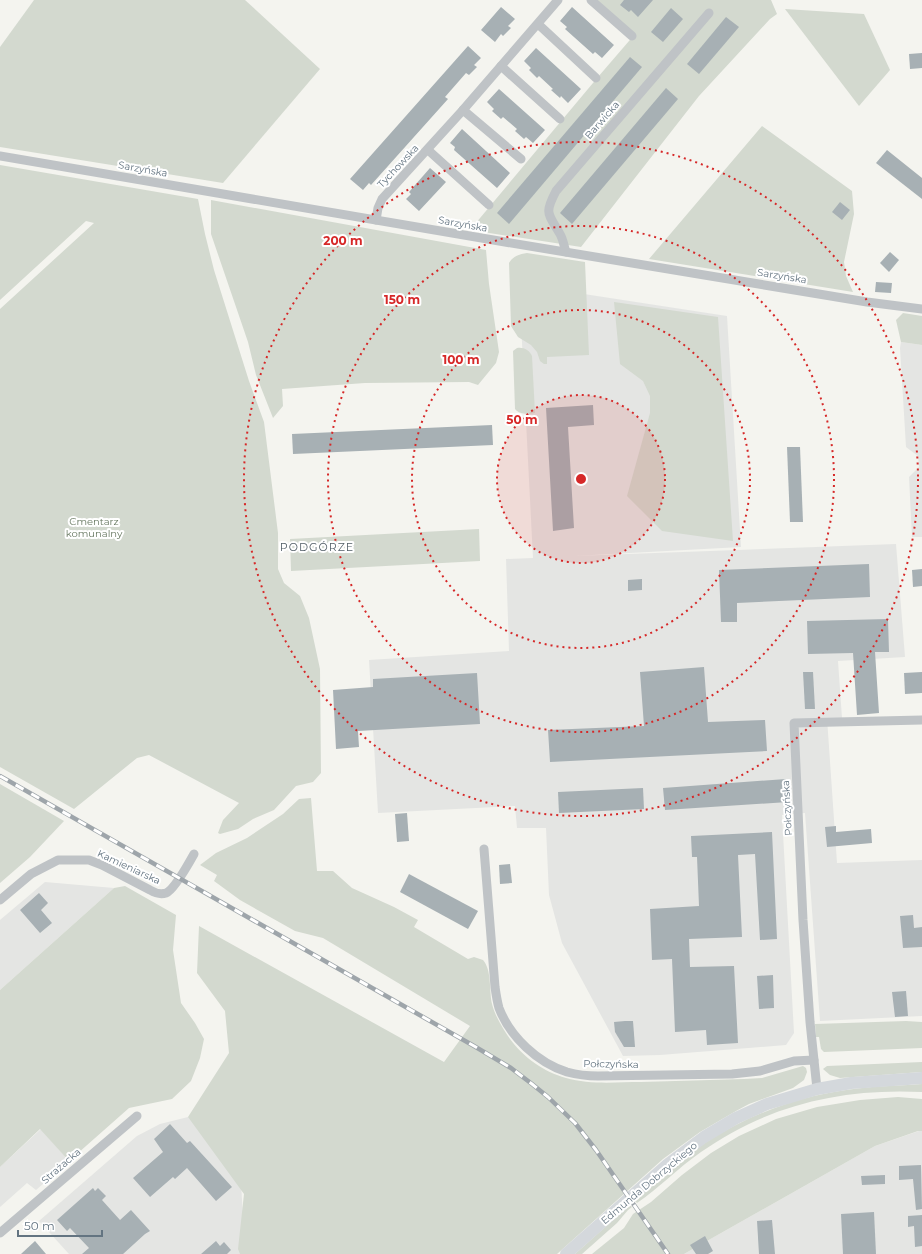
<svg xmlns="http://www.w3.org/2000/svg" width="922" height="1254" viewBox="0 0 922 1254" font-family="Montserrat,sans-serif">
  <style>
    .built { fill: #e4e5e3 }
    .green { fill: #d3d9cf }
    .building { fill: #a7b0b4 }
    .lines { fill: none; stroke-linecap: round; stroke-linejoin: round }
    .street { stroke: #bfc3c6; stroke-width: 9 }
    .secondary { stroke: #d4d8dc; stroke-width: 12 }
    .rail-casing { stroke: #9ea5aa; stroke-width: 4.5 }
    .rail { stroke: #fff; stroke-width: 3; stroke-dasharray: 9; stroke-linecap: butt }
    .ring { fill: none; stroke: #d62828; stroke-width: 2; stroke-dasharray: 2 4 }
    .labels { text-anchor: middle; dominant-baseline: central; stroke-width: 4; stroke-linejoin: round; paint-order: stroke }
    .street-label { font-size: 10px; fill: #637481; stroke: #fff }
    .park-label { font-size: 10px; fill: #677861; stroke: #fff }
    .neighbourhood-label { font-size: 11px; letter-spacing: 1px; fill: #515d66; stroke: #fff }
    .centre { fill: #d62828; stroke: #fff; stroke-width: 2 }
    .ring-label { font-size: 12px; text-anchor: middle; font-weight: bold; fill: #d62828; stroke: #fff; stroke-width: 4; stroke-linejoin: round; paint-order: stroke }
  </style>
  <rect width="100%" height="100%" fill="#f4f4ef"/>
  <g class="built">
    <polygon points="519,284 727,316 741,547 574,556 896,544 905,657 838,661 842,718 827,718 837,863 922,860 922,1016 820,1021 805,813 782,815 794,1033 786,1045 660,1055 623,1056 562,943 549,895 546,828 517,828 515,806 378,813 369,660 509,651 506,559 533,558"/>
    <polygon points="901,342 922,345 922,537 912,537 909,477 919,467 918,456 906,447 900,348"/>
    <polygon points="45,882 114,888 0,990 0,920"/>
    <polygon points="218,1115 241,1182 245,1254 69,1254 39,1221 137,1136 160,1124 188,1117"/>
    <polygon points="41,1129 69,1161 36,1190 27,1183 0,1207 0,1167"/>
    <polygon points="919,1131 922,1131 922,1254 684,1254 875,1146"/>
  </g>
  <g class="green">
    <polygon points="34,0 245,0 320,69 223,183 0,147 0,47"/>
    <polygon points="597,0 771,0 777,14 770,19 699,96 581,247 470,230 598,77 635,34"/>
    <polygon points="785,9 864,14 890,70 859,106"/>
    <polygon points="762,126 852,191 854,214 844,262 846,276 853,292 649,259"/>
    <polygon points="0,165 198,199 205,234 214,270 249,381 264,422 278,533 278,569 284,583 300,596 309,618 320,669 321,773 313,782 296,786 274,810 253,819 238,829 220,834 218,833 223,820 239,803 149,755 137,758 74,809 0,767 0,309 94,223 86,221 0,300"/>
    <polygon points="211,200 486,250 489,284 499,352 496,363 478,385 469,382 365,383 282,389 283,406 273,418 256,375 248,342 211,234"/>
    <path d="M527,253L585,262L589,355L547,357V364H544L540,361L537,352L531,345L518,337L511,326L509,263C513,256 520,254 527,253Z"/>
    <polygon points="614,302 718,317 733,541 662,531 627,496 650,413 650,396 643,381 620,364"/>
    <polygon points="903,313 922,316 922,345 901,342 896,320"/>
    <path d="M517,348C524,347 529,350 532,356L535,413C528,414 520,415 515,409L513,351Z"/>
    <polygon points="479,529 480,561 291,571 290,539"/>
    <polygon points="0,784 64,821 30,857 0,883"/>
    <path d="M311,798L317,871H333L352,888L394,907L418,920L414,927L468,959L474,957L483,960C492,970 489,991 492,1004C495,1016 503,1029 510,1039C523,1057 544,1072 566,1078C590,1085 617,1082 641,1082C676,1081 710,1080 744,1079L762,1078L803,1066L806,1068L807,1072L804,1080L793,1088L749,1104L736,1111L700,1132L663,1159L557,1254H240L238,1249L244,1194L188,1117L229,1053L225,1011L197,973L199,926L444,1062L470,1026L323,938L295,931L240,900L214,881L217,875L200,865L216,853L247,838L283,814L299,799Z"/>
    <polygon points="125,886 176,915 173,950 181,1003 195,1023 204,1039 200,1058 191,1081 172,1099 129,1108 69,1161 40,1129 0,1167 0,990 114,888"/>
    <polygon points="906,1021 922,1022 922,1048 824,1052 821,1049 819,1037 816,1037 815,1024"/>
    <polygon points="922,1062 922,1072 840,1078 830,1075 823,1069 827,1066"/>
    <path d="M922,1084V1092C841,1088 768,1105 701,1152C678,1168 659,1188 637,1203L635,1201C658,1181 680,1159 705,1143C748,1115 796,1097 846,1090C871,1086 897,1086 922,1084Z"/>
    <polygon points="898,1097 922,1099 922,1131 918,1131 875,1146 684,1254 592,1254 624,1228 633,1214 651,1202 682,1175 711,1153 739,1136 776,1119 817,1107 860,1100"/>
    <polygon points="630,1205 632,1207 628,1210 617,1223 582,1254 575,1254"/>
  </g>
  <g class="building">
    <polygon points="624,0 653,0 638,17 631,10 629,12 620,5"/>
    <polygon points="501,7 515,19 508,26 511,28 503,36 501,34 495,42 481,30"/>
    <polygon points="572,7 614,45 602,58 595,52 593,54 565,29 567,27 560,21"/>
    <polygon points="671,8 683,19 663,42 651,32"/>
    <polygon points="726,17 739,27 699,74 687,64"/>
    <polygon points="468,46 481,58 474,65 477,67 469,75 466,73 445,97 448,99 371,185 369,183 363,190 350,179"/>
    <polygon points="536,48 581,89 568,103 561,96 560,98 551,90 553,89 539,76 537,78 529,70 531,68 524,61"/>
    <polygon points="922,53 922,68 910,69 909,54"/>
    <polygon points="630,57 642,67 509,224 497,213"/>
    <polygon points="666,88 678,99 572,224 560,213"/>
    <polygon points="499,89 545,130 533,143 526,137 524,139 515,131 517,129 503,117 501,119 492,111 494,109 487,102"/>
    <polygon points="462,129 510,173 497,188 454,150 455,147 450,143"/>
    <polygon points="887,150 922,178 922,199 876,163"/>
    <polygon points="430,168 446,182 419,211 406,199 411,194 409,192"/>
    <polygon points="840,202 850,210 842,220 832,212"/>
    <polygon points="890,252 899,260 889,272 880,263"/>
    <polygon points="876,282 892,283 891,293 875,292"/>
    <polygon points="593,405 594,425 568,427 574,528 553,531 546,408"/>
    <polygon points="492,425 493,445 293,454 292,434"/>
    <polygon points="787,447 800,447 803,522 790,522"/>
    <polygon points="869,564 870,597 737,603 737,622 721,622 719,570"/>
    <polygon points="922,569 922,586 913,587 912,570"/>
    <polygon points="642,579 642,590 628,591 628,580"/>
    <polygon points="888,619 889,652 875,652 879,713 857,715 853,653 808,654 807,621"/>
    <polygon points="704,667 708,722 765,720 767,751 550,762 548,730 644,726 640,672"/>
    <polygon points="803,672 813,672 815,709 805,709"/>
    <polygon points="922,672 922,693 905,694 904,673"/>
    <polygon points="477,673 480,724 358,731 359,747 336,749 333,690 373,687 373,679"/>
    <polygon points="786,779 788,802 665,810 663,788"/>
    <polygon points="643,788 644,809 559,813 558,792"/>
    <polygon points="407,813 409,841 397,842 395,814"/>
    <polygon points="836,826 836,832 871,829 872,843 827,847 825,827"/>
    <polygon points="772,832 777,939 760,940 755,854 738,855 742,937 689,939 690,967 734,966 738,1043 707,1045 706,1030 675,1032 672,959 652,960 650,909 699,906 697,857 692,857 691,836"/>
    <polygon points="510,864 512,883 500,884 499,865"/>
    <polygon points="409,874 478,911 468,929 400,892"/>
    <polygon points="39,893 48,903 41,910 52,923 40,933 20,910"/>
    <polygon points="913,915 914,928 922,927 922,947 903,948 900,916"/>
    <polygon points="773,975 774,1008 759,1009 757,976"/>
    <polygon points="906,991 908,1016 895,1017 892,992"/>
    <polygon points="625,1021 633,1021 635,1047 624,1047 615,1032 614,1022"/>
    <polygon points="170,1124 187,1143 190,1141 232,1187 216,1201 187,1168 175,1179 173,1177 150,1197 133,1178 163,1152 154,1139"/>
    <polygon points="921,1165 922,1209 916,1210 913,1179 899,1180 899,1166"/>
    <polygon points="885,1175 885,1184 862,1185 861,1176"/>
    <polygon points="93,1188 95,1191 98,1188 106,1196 102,1200 120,1220 131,1210 150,1231 145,1234 123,1254 82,1254 89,1248 70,1228 67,1231 57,1220"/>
    <polygon points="874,1212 876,1254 843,1254 841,1214"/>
    <polygon points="922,1215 922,1246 915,1247 914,1226 908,1227 908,1216"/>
    <polygon points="772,1220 775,1254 759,1254 757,1221"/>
    <polygon points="705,1236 713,1251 708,1254 696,1254 690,1245"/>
    <polygon points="35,1241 46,1254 21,1254"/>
    <polygon points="216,1241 220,1246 224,1242 231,1250 227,1254 201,1254"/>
  </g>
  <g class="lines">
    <g class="street">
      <polyline points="591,0 632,36"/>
      <polyline points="538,24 596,78"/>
      <polyline points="501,66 560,119"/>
      <polyline points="463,110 521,159"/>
      <polyline points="428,150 489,205"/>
      <polyline points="0,156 505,242 867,302 922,309"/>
      <polyline points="376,220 378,208 382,199 463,110 558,0"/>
      <path d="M566,252C564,246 563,239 560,234C548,213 544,214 556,191L709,13"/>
      <path d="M484,849L495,987C496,994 497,1001 499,1008C510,1037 538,1063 567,1072C578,1075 588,1076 598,1076L732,1074L760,1071L794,1061L814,1060"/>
      <path d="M0,900L31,874L58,860H89L102,865L150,890C155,893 160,895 166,893C174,890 189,863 194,854"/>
      <polyline points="817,1089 810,1022 803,920 794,723 922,720"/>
      <polyline points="0,1233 137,1116"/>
    </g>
    <polyline class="secondary" points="566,1254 668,1164 704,1137 736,1118 767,1104 817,1089 851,1083 922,1078"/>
    <g class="rail-casing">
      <polyline id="rail" points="0,776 474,1046 511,1068 532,1084 548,1097 575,1123 596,1150 668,1254"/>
    </g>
    <use href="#rail" class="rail"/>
  </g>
  <circle cx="581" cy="479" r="84" fill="#d62828" fill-opacity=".12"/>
  <g class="ring">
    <circle cx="581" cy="479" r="84"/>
    <circle cx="581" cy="479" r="169"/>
    <circle cx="581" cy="479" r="253"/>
    <circle cx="581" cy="479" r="337"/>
  </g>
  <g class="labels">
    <g class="street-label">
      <text transform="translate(602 120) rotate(-49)">Barwicka</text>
      <text transform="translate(398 166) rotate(-47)">Tychowska</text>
      <text transform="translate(143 169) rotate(10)">Sarzyńska</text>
      <text transform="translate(463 224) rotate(10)">Sarzyńska</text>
      <text transform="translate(782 276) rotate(9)">Sarzyńska</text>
      <text transform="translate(787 808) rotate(-93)">Połczyńska</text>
      <text transform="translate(129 867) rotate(25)">Kamieniarska</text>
      <text transform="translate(611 1064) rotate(1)">Połczyńska</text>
      <text transform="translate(61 1166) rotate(-41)">Strażacka</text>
      <text transform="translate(649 1183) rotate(-40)">Edmunda Dobrzyckiego</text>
    </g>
    <g class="park-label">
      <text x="94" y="521">Cmentarz<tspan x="94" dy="12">komunalny</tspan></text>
    </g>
    <g class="neighbourhood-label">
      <text x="317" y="547">PODGÓRZE</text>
    </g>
  </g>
  <circle cx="581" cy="479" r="6" class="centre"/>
  <g class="ring-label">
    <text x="343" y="245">200 m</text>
    <text x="402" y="304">150 m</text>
    <text x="461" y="364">100 m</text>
    <text x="522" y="424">50 m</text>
  </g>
  <path d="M18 1230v6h84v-6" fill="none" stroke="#637481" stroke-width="2"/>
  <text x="24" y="1230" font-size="12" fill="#637481" stroke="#ffffff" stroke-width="3" paint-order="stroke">50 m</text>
</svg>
